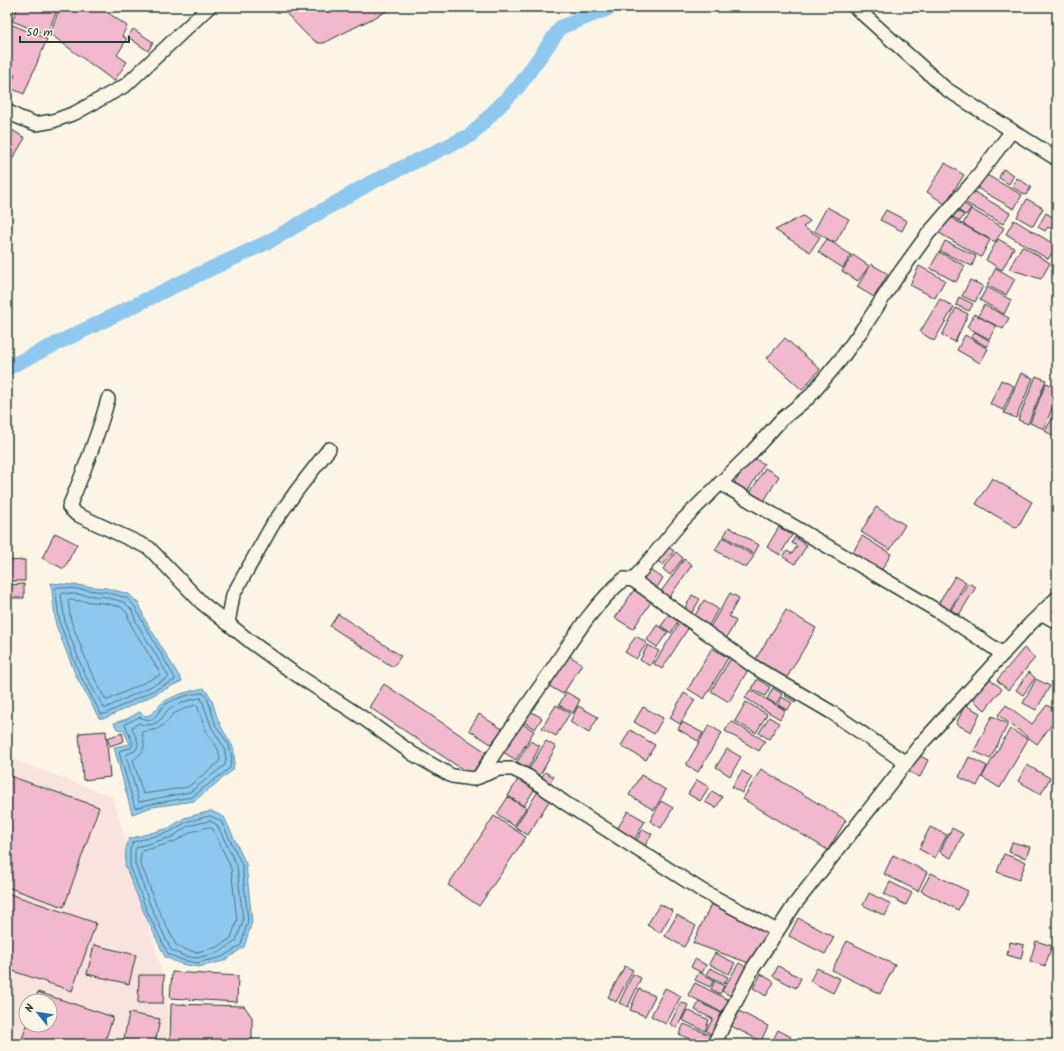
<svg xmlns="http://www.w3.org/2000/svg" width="1064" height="1051" viewBox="0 0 1064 1051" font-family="Kalam,sans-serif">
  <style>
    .built { fill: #f9e3de; fill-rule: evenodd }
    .water { fill: #8fc8ee; stroke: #6290a4 }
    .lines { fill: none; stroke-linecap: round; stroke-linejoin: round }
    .shore { stroke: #4c757e; stroke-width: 1 }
    .canal { stroke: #8fc8ee; stroke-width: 15 }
    .building { fill: #f2b9ce; stroke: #1f3d34 }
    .street-casing { stroke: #1f3d34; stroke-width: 16 }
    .street { stroke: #fcf5e5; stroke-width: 13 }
  </style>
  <rect width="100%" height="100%" fill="#fcf5e5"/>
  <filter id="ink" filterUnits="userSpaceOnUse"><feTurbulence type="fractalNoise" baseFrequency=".025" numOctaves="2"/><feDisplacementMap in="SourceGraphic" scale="8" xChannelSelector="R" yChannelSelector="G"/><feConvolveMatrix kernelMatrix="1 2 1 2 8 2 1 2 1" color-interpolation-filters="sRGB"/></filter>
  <g filter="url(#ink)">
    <path class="built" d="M7,757L113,797L166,987L169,1044H7ZM26,1001H50V1025H26Z"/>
    <g class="water">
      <polygon points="51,583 106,588 129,594 140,605 144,618 182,681 106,718 99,718 76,676 56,625"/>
      <path d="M204,688C215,700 213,710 220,724C229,744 238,744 233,770L194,801L152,807L132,814L114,747L130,744L123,730L117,729L114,723L127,719L139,712L146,716C156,714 157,705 165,701C177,694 190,691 204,688Z"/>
      <polygon points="211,811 224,817 246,864 252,922 244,947 224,961 198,967 181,964 165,957 143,910 125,865 126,849 129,839 169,828 184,818"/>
    </g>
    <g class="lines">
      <g class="shore">
        <polygon points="58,587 106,592 127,598 136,608 141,619 175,678 175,680 105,714 101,714 80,675 60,624 55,589"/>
        <polygon points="63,593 105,597 124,602 132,610 136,622 168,675 168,678 106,708 104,708 84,673 65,623 61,595"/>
        <polygon points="69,600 104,603 121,607 127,613 131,625 160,673 160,675 108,700 106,700 90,670 71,621 68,602"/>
        <path d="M203,693L207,697L216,726L229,745L232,758L230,768L192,797L151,804L135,808L119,752L121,750L131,748L133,744L125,724L139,717C159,725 154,713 166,704C176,698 192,693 203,693Z"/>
        <path d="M201,698L212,728L224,747L226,758L225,765L190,792L139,802L126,756L127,754L135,751C142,742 134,736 132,727L139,723C147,727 155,725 162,718C165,715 166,711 170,708C179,703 191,699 201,698Z"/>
        <path d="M197,705L206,731L218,749L220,758L219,762L188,787L143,794L133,760C135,758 138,757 140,754C147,747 143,740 142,732L158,729L166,723L173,714L186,708Z"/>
        <polygon points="210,816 221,821 242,865 248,921 241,945 222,957 197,963 182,960 168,954 146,909 130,865 130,849 133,842 170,832 186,822"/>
        <polygon points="210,821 217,825 237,866 243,921 236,941 220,952 197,958 184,956 171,950 151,907 135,864 135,851 137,847 172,837 188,826"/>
        <polygon points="209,827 213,829 231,868 237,920 231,938 218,947 197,952 186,950 176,945 156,905 146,877 140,863 141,853 142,851 174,842 191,832"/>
      </g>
      <polyline class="canal" points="7,368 176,285 268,242 372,182 471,135 519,86 561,27 612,7"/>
    </g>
    <g class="building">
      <polygon points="7,7 15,7 7,24"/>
      <polygon points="18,7 58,7 47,35 12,21"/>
      <polygon points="60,7 100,7 127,26 122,36 127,39 117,55 127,62 114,81 50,34"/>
      <polygon points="280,7 395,7 324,43 318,43 308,36"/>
      <polygon points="10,24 47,39 24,94 10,88 15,75 7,72 7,32"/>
      <polygon points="133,29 153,42 148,51 128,37"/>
      <polygon points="12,130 25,138 10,163 7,162 7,139"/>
      <polygon points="945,163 964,175 945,204 927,192"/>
      <polygon points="1003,169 1014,175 1009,184 999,178"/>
      <polygon points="985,174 1022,195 1014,209 977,188"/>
      <polygon points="1017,178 1031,187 1026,195 1012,187"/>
      <polygon points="971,190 1010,213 1003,224 964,202"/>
      <polygon points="1027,199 1043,208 1033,226 1017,217"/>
      <polygon points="962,203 971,208 966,215 957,210"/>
      <polygon points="827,207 849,219 835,243 814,231"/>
      <polygon points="971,209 1004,228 995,242 963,224"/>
      <polygon points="886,210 907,221 902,231 880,220"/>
      <polygon points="955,210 964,215 960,221 951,216"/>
      <polygon points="1046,213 1057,220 1057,232 1048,227 1045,231 1038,227"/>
      <polygon points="803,216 810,221 803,227 820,237 810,252 775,230"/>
      <polygon points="948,216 990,240 981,257 939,233"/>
      <polygon points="1014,220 1057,246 1048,259 1006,234"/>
      <polygon points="827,239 851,255 843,268 818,252"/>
      <polygon points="998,239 1014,248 1002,270 986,260"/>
      <polygon points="945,241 976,256 972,266 940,251"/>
      <polygon points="1022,246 1050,263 1041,279 1009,269"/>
      <polygon points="939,252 965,266 956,282 930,268"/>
      <polygon points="853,255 869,266 858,281 842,271"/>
      <polygon points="871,264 888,274 874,297 857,287"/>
      <polygon points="919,266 945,280 935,298 910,285"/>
      <polygon points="996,268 1015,279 1006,295 987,285"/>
      <polygon points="970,280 983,286 975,302 962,296"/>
      <polygon points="987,287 1011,300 1004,314 980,300"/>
      <polygon points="959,297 973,304 969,311 956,305"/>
      <polygon points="940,299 954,307 934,341 920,332"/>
      <polygon points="984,305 1009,318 1003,329 978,316"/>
      <polygon points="956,308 968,314 955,342 942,335"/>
      <polygon points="974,314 996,326 989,339 967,327"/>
      <polygon points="975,332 990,341 987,347 971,337"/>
      <polygon points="965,335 988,349 980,363 957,350"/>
      <polygon points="785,338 820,369 802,390 767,358"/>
      <polygon points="1021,373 1033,378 1016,418 1004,413"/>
      <polygon points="1036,376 1046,380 1028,424 1018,420"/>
      <polygon points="1001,380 1014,386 1003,410 990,404"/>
      <polygon points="1046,383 1057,387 1057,395 1044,429 1030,423"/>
      <polygon points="1054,415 1057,417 1057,438 1045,431"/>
      <polygon points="750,456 764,464 746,494 733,486"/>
      <polygon points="765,468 779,476 763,503 749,495"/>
      <polygon points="992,478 1032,502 1017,528 976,504"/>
      <polygon points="876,507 905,525 890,550 861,532"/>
      <polygon points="729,527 759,545 754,554 724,536"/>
      <polygon points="779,527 792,535 780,555 767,547"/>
      <polygon points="55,533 77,544 64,569 42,558"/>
      <polygon points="862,536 891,554 881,571 852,554"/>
      <polygon points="723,537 754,556 746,568 715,550"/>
      <polygon points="795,537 807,545 795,564 783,557 787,551 792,554 797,546 792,543"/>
      <polygon points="667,546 674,551 663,565 656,560"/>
      <polygon points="676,552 683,558 670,575 663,569"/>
      <polygon points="684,559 692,565 668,599 660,593"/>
      <polygon points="25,560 25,581 7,581 7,561"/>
      <polygon points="647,569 663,578 656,589 641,580"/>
      <polygon points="955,576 966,582 949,611 938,604"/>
      <polygon points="968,583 976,587 959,615 951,610"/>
      <polygon points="24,584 24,598 7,598 7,585"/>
      <polygon points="634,590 651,602 633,629 615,618"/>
      <polygon points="730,593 739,598 729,616 736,621 726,639 709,629"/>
      <polygon points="692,595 700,599 690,616 683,612"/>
      <polygon points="704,600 718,609 708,627 693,619"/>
      <polygon points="786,610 816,628 786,679 755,660"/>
      <polygon points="338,614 401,656 393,667 330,626"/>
      <polygon points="669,615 678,621 671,633 661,626"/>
      <polygon points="680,622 689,627 662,669 654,664"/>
      <polygon points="657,625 668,632 657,647 647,640"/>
      <polygon points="636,636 647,643 636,659 625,652"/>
      <polygon points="648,645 659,651 650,666 640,660"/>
      <polygon points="712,648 728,658 704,699 688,689"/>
      <polygon points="1024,648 1035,658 1008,690 997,680"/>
      <polygon points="568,655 582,664 563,694 549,686"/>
      <polygon points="731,658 749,668 729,702 711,691"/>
      <polygon points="1029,672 1035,678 1023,695 1016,690"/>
      <polygon points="757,679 770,687 765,696 752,689"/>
      <polygon points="990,679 1002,689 985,710 973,700"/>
      <polygon points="1036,679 1050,686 1036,710 1023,703"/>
      <polygon points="384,684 486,752 471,775 369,707"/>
      <polygon points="773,688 782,694 776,704 767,699"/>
      <polygon points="789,689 799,695 795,702 785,696"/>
      <polygon points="750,690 785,710 780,719 745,698"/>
      <polygon points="566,692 580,700 573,713 559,705"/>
      <polygon points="684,693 695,700 680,724 670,718"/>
      <polygon points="782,697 792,703 787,710 778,705"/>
      <polygon points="746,702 767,714 756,733 735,721"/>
      <polygon points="556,705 570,713 556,736 542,728"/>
      <polygon points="965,705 980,713 971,732 956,724"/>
      <polygon points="1006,705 1032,724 1047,705 1057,712 1057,718 1037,744 998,715"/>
      <polygon points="578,706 598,717 589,733 570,722"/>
      <polygon points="643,707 663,718 654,734 634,722"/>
      <polygon points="527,709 542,718 535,729 520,720"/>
      <polygon points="479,714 502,729 491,744 469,730"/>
      <polygon points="992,716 1008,724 990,759 974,751"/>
      <polygon points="769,717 779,723 769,739 759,733"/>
      <polygon points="518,721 534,731 516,760 500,750"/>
      <polygon points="731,721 765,741 759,751 725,731"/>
      <polygon points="682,722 703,733 698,741 678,729"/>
      <polygon points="709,725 722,733 698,772 686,765"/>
      <polygon points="1010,729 1028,739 1000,788 982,777"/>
      <polygon points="630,730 655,745 646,760 621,746"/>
      <polygon points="106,731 110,777 83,780 79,733"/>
      <polygon points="122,733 124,741 110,746 107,738"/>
      <polygon points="530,741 540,746 528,768 517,762"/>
      <polygon points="546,741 556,747 539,777 528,771"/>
      <polygon points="727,749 741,757 730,776 716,767"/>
      <polygon points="918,755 928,760 920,777 909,772"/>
      <polygon points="969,757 987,766 977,786 959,777"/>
      <polygon points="1027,765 1050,778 1041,794 1018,781"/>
      <polygon points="761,769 846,820 828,850 743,799"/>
      <polygon points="742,771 752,777 742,793 732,787"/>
      <polygon points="545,772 554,777 548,785 540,780"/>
      <polygon points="7,775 99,807 64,907 7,887"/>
      <polygon points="641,775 666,790 654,810 629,795"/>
      <polygon points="520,776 536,787 524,806 508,796"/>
      <polygon points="697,780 709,787 700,801 688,794"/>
      <polygon points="539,790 551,798 528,835 515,827"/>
      <polygon points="712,791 722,797 716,808 705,802"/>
      <polygon points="508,797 526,808 514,826 497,814"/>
      <polygon points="661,801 673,808 661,828 650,821"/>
      <polygon points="628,811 645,821 633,842 616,831"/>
      <polygon points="494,816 526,837 479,906 448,885"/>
      <polygon points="930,827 947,835 935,858 919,849"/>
      <polygon points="952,828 963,834 951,858 940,852"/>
      <polygon points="643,829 652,834 643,849 634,844"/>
      <polygon points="1012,842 1030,847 1026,858 1009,852"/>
      <polygon points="1004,854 1026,862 1019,880 997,872"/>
      <polygon points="893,855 927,872 918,891 884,874"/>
      <polygon points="931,873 968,891 958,910 921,891"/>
      <polygon points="890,882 912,893 906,905 884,894"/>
      <polygon points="7,893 96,923 72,991 7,969"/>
      <polygon points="869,893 891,904 885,916 863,905"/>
      <polygon points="660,904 673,911 660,933 647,925"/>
      <polygon points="711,904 767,933 749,963 693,943"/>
      <polygon points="677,915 696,926 684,947 665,936"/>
      <polygon points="798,918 834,937 825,954 789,936"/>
      <polygon points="847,941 895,965 880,994 832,970"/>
      <polygon points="1036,941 1052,946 1045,966 1030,961"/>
      <polygon points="1010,942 1024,945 1021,959 1007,955"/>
      <polygon points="94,945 136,955 129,984 87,974"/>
      <polygon points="715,953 735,963 729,974 709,964"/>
      <polygon points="695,959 706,965 702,973 691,967"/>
      <polygon points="739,963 749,969 733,997 722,991"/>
      <polygon points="625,966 633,970 616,1002 608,997"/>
      <polygon points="778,966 801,978 796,988 773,976"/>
      <polygon points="710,968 728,977 724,984 706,974"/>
      <polygon points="817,968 840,979 833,993 810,981"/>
      <polygon points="172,972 238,976 237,1002 170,998"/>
      <polygon points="699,972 714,980 710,987 695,980"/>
      <polygon points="633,974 641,978 628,1007 619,1003"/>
      <polygon points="761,974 774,982 766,996 753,988"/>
      <polygon points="139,975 164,975 163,1003 138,1003"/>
      <polygon points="715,981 724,986 720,994 711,989"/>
      <polygon points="695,983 729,1000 723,1013 688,995"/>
      <polygon points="665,988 681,996 666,1024 651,1016"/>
      <polygon points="639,989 655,996 645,1016 630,1010"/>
      <polygon points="38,992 113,1017 104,1044 37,1044 22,1039 27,1025 50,1025 50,1001 35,1001"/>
      <polygon points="681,1002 688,1005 677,1028 670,1024"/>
      <polygon points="699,1002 723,1014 713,1035 706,1031 713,1019 695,1010"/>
      <polygon points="171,1004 244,1006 252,1017 252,1042 246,1044 170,1044"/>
      <polygon points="687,1010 709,1020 705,1031 682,1020"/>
      <polygon points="739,1011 768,1026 761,1041 731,1026"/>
      <polygon points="129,1013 160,1019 155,1044 123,1044"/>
      <polygon points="684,1024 712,1036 708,1044 699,1044 679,1034"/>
      <polygon points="778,1030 791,1037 788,1044 771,1044"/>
    </g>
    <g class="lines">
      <g class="street-casing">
        <g id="street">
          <polyline points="855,7 946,89 1057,159"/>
          <polyline points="7,111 18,117 36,124 53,121 75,113 126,85 209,7"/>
          <path d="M108,399C98,436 84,471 69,507L76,514L149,548L202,603L251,642L291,671L363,718L413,754L452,776L473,779L499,769H513L529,777L565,803L701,890L777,931"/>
          <polyline points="720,483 941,613 1003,654"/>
          <polyline points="633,580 682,521 751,453 781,420 809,397 841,359 864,327 896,278 928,234 973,182 1012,131"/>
          <polyline points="1041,613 1057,622"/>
          <polyline points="228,623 233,595 273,524 298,489 329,449"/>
          <path d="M479,777C502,741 525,708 549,674C572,640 593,605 624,579L633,580L756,668L831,712L906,763"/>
          <polyline points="714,1044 753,968 795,904 920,745 1030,624 1057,598"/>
        </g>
      </g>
      <use href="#street" class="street"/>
    </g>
  </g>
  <rect width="1064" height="1051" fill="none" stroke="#fcf5e5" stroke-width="24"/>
  <rect x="12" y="12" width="1040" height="1027" fill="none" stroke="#1f3d34" stroke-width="1.5" filter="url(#ink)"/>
  <g transform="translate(38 1013) rotate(300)"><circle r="19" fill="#fcf5e5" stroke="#a4ab9e"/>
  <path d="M0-3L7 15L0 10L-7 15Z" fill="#1f6fb2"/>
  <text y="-6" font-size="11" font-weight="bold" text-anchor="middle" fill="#1f3d34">N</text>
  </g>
  <path d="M20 36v6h109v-6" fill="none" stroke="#1f3d34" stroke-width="2"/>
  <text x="26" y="36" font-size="12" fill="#1f3d34" stroke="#fcf5e5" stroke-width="3" paint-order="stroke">50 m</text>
</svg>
